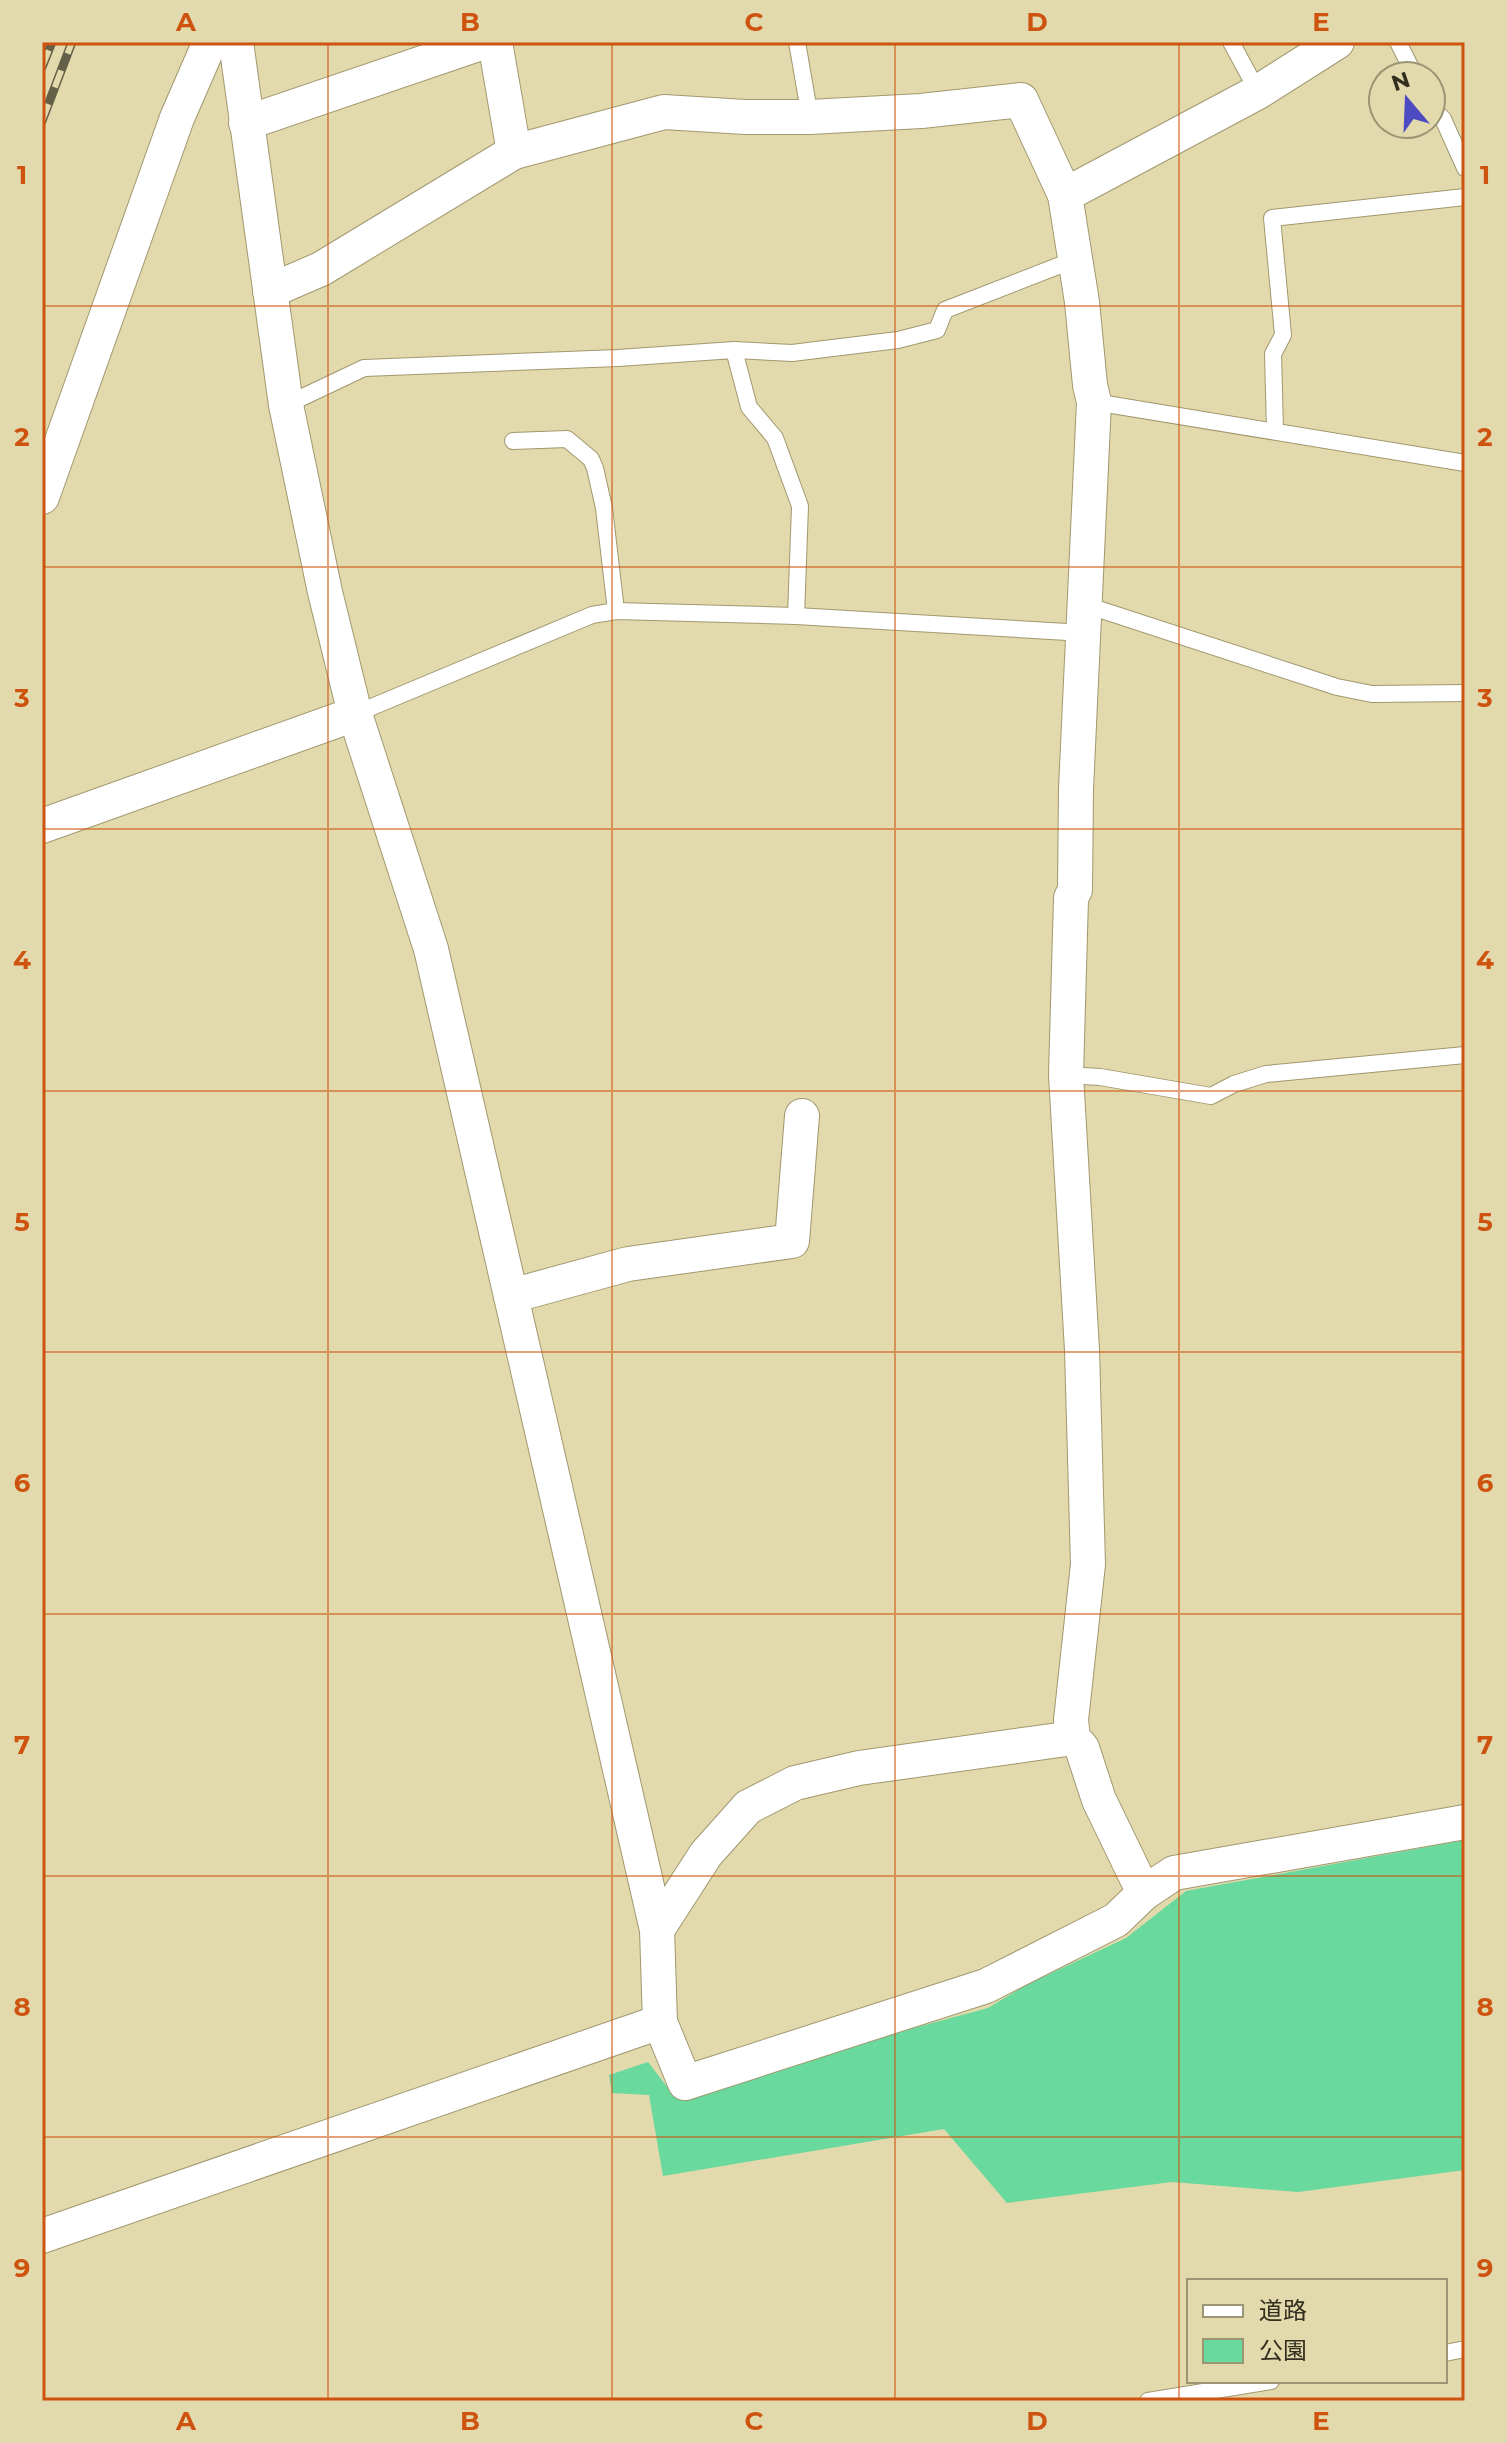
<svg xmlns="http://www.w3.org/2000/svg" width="1507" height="2443" viewBox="0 0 1507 2443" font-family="Montserrat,'Noto Sans JP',sans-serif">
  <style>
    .green { fill: #69d99d }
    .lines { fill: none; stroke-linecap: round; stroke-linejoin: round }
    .service-casing { stroke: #a1986f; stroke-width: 18 }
    .minor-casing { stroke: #a1986f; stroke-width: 36 }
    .service { stroke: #fff; stroke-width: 16 }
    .minor { stroke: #fff; stroke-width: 34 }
    .rail-casing { stroke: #645f47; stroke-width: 9 }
    .rail { stroke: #e2d9ad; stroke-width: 6; stroke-dasharray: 18; stroke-linecap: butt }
    .grid { fill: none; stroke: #cd530f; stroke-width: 2; stroke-opacity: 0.55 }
    .neatline { fill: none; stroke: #cd530f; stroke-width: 3 }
    .grid-label { font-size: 26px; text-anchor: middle; font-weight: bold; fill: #cd530f }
  </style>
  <rect width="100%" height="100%" fill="#e2d9ad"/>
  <polygon class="green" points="1465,1840 1465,2170 1298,2192 1172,2182 1007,2203 944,2129 663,2176 649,2095 612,2093 609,2075 648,2062 672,2093 988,2008 1028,1984 1126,1938 1186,1891"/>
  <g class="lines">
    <g class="service-casing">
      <g id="service">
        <polyline points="797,42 810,117"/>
        <polyline points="1231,42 1258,92"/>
        <polyline points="1398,42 1415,76"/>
        <polyline points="1431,107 1443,119 1465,168"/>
        <polyline points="734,350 792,353 898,340 937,330 945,310 1076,259"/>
        <polyline points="1094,402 1465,463"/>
        <polyline points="286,405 364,368 618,358 734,350 749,407 775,438 800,506 796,616"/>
        <polyline points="1275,430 1273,354 1283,335 1272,218 1465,197"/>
        <polyline points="513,441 567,439 591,459 595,468 604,508 616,611"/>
        <polyline points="1086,605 1337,687 1372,694 1465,693"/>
        <polyline points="355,714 592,615 616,611 796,616 1084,633"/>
        <polyline points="1066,1075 1100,1077 1211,1096 1234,1084 1266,1074 1465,1055"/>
        <polyline points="1445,2353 1465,2349"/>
        <polyline points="1148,2401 1271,2381"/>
      </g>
    </g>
    <g class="minor-casing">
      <g id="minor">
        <polyline points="236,42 286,405 325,592 355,714 431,949 657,1930 660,2022 685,2083 986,1986 1116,1920 1144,1893 1174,1873 1465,1822"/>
        <polyline points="495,42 514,152"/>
        <polyline points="246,123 484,42"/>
        <polyline points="1065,195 1258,92 1337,42"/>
        <polyline points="270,291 321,269 514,152 664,112 745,117 810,117 921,111 1021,100 1065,195 1082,302 1090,385 1094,402 1076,789 1075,890 1071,898 1066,1075 1082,1350 1088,1564 1071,1720 1073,1738 1082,1748 1099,1800 1144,1893"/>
        <polyline points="42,497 177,118 210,42"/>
        <polyline points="42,826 355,714"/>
        <polyline points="511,1296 628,1264 792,1241 802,1116"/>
        <polyline points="657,1930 706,1854 748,1807 795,1783 859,1768 1073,1738"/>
        <polyline points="42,2236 660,2022"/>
      </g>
    </g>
    <use href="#service" class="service"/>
    <use href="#minor" class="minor"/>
    <g class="rail-casing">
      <g id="rail">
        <polyline points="42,67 52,42"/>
        <polyline points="42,121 72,42"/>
      </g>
    </g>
    <use href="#rail" class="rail"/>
  </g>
  <path class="grid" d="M328,42V2401M612,42V2401M895,42V2401M1179,42V2401M42,306H1465M42,567H1465M42,829H1465M42,1091H1465M42,1352H1465M42,1614H1465M42,1876H1465M42,2137H1465"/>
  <rect width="1507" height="2443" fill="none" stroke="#e2d9ad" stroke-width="88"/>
  <rect x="1187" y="2279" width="260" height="104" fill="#e2d9ad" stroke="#9c9574" stroke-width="2"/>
  <rect x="1203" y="2305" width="40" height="12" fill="#ffffff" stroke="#9c9574" stroke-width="2"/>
  <text x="1259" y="2319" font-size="24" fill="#322f1e">道路</text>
  <rect x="1203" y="2339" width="40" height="24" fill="#69d99d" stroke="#9c9574" stroke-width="2"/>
  <text x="1259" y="2359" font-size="24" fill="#322f1e">公園</text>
  <g transform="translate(1407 100) rotate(341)"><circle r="38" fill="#e2d9ad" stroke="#9c9574" stroke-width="2"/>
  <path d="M0-6L14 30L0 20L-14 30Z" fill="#4c4bc1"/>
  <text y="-12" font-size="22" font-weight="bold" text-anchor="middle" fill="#322f1e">N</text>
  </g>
  <rect x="44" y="44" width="1419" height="2355" class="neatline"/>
  <g class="grid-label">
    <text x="186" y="31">A</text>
    <text x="470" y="31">B</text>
    <text x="754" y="31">C</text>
    <text x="1037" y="31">D</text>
    <text x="1321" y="31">E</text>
    <text x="22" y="184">1</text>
    <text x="1485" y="184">1</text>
    <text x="22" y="446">2</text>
    <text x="1485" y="446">2</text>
    <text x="22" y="707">3</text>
    <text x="1485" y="707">3</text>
    <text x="22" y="969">4</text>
    <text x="1485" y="969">4</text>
    <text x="22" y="1231">5</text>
    <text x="1485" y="1231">5</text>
    <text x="22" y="1492">6</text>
    <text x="1485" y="1492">6</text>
    <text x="22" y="1754">7</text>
    <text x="1485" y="1754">7</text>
    <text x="22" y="2016">8</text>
    <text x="1485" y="2016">8</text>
    <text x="22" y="2277">9</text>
    <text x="1485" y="2277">9</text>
    <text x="186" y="2430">A</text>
    <text x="470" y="2430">B</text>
    <text x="754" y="2430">C</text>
    <text x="1037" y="2430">D</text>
    <text x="1321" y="2430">E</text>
  </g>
</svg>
